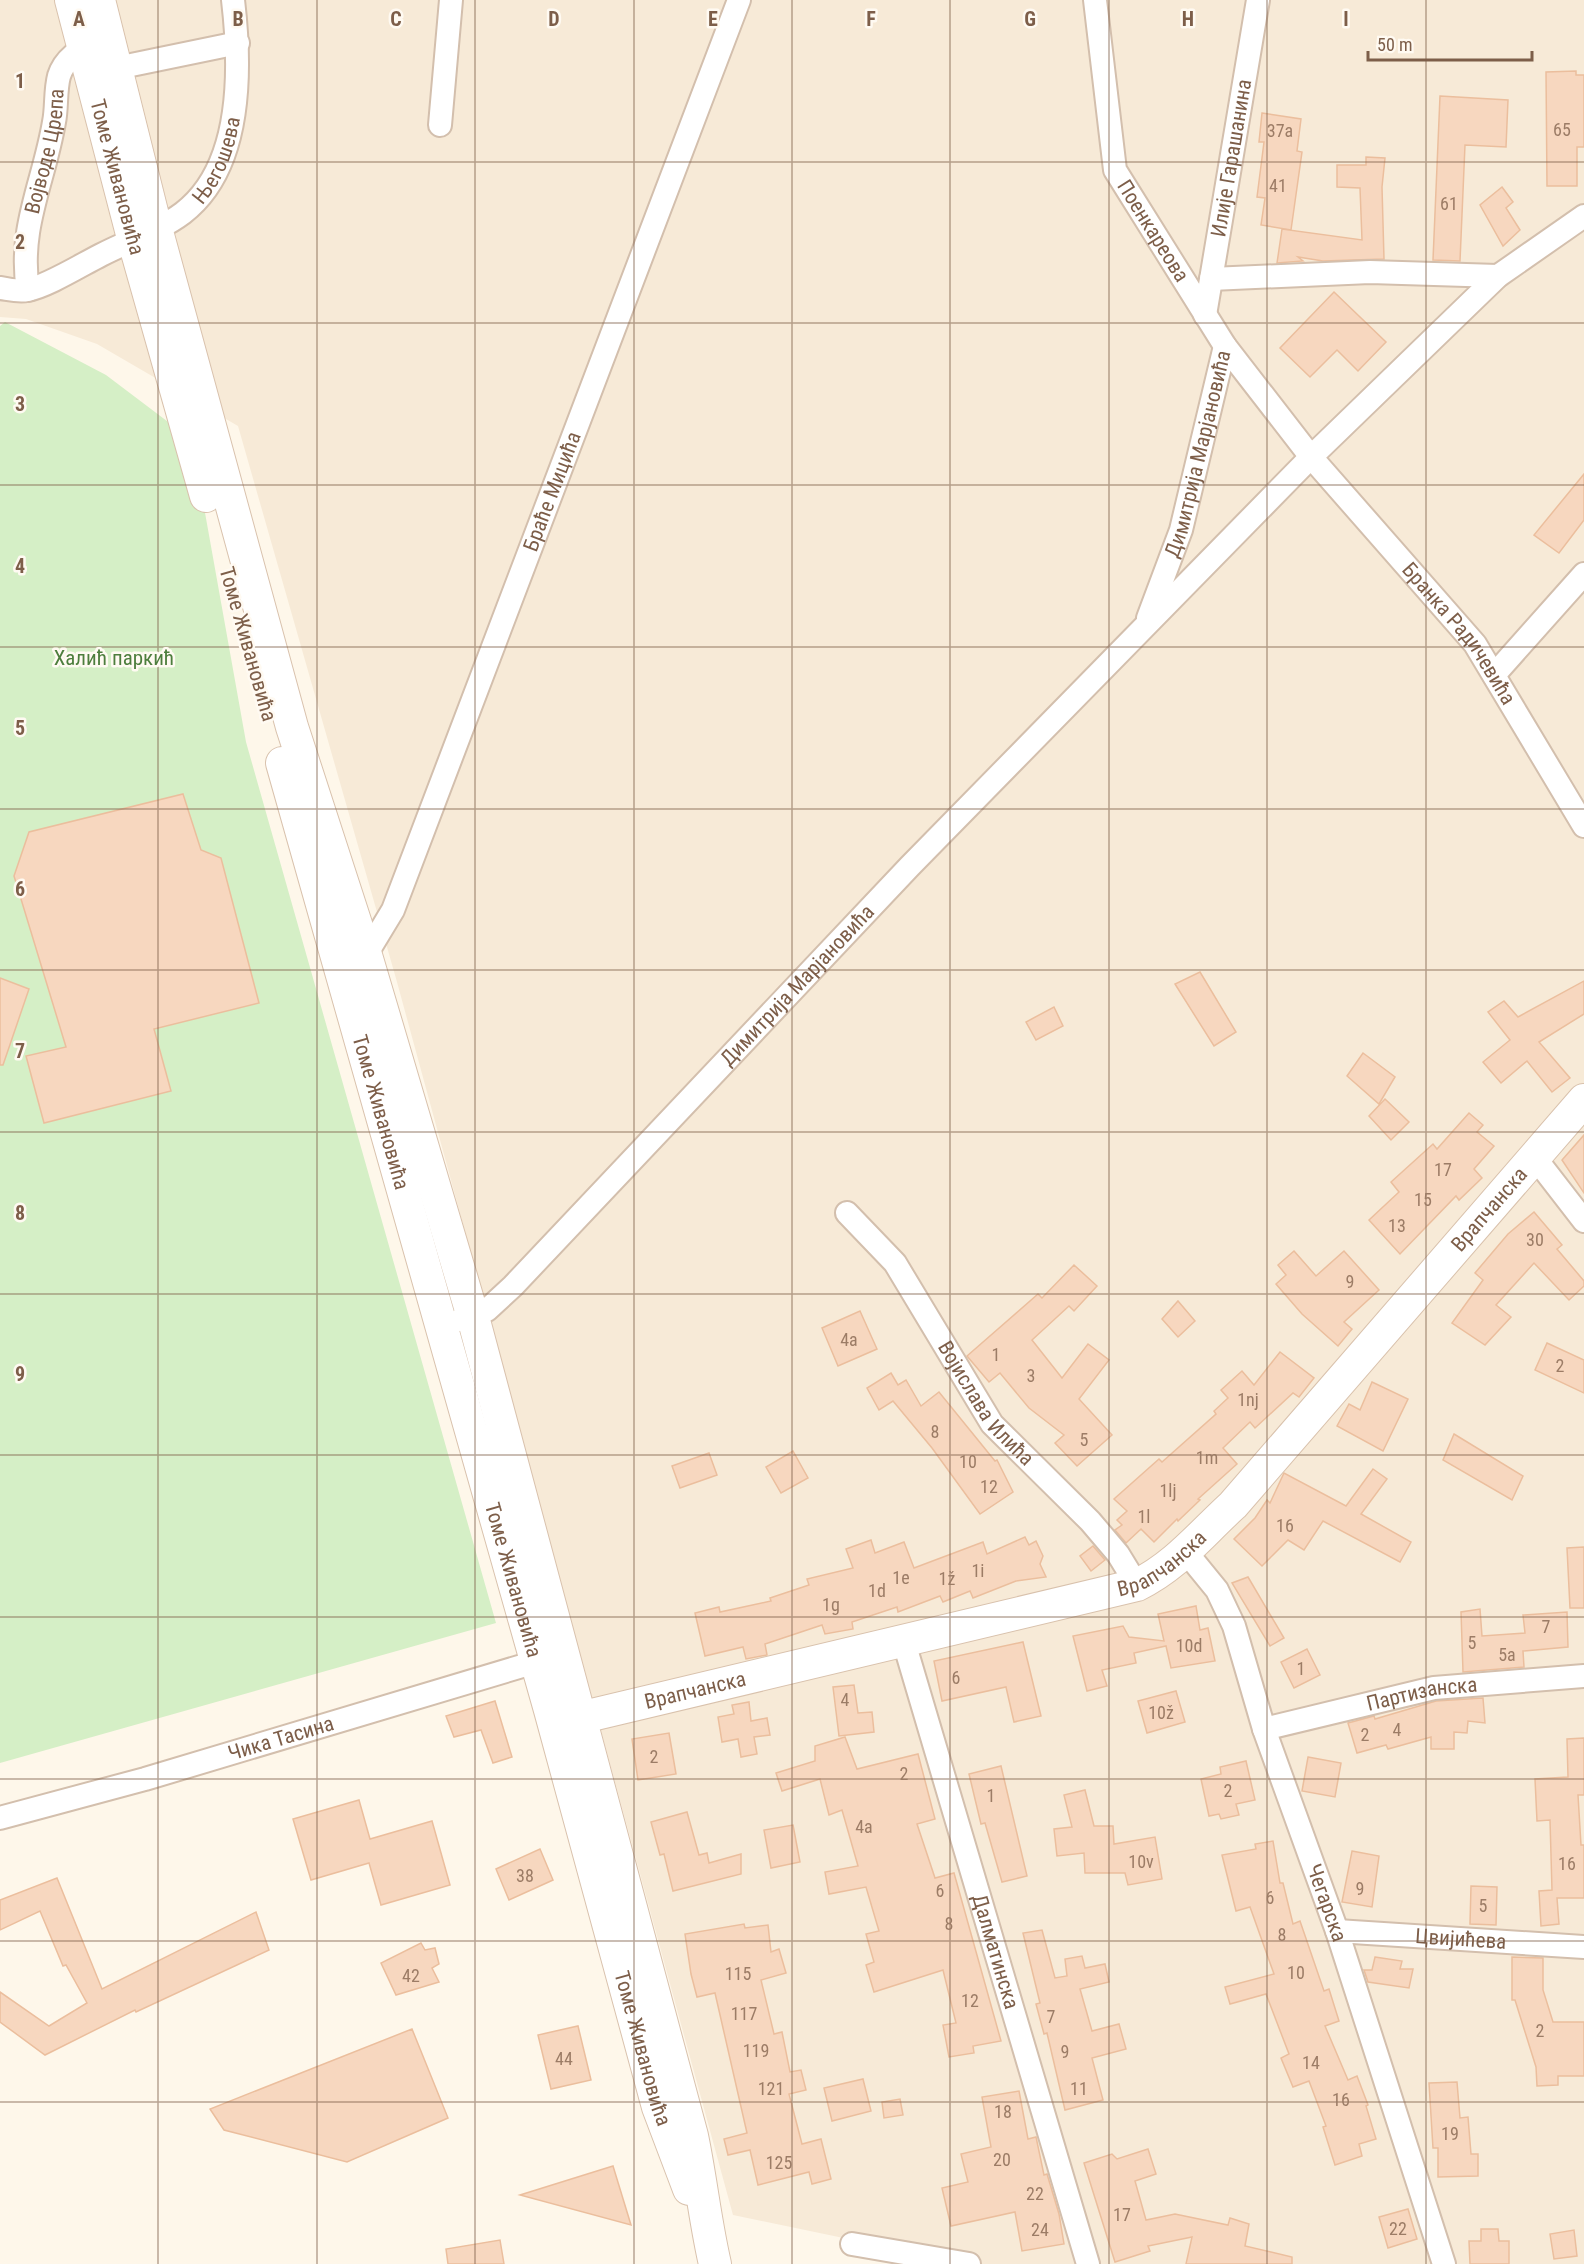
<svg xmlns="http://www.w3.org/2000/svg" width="1584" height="2264" viewBox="0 0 1584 2264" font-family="'Roboto Condensed',sans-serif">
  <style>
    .residential { fill: #f7ead7 }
    .green { fill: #d5efc6 }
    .building { fill: #f7d7bf; stroke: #ebbe9d; stroke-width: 1.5 }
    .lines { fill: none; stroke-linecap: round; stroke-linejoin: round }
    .street-casing { stroke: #d3bfad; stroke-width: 26 }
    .secondary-casing { stroke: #d9c2ad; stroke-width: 34 }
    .street { stroke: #fff; stroke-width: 22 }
    .secondary { stroke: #fff; stroke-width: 32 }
    .grid { fill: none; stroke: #7d5e49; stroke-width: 1.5; stroke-opacity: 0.55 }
    .labels { text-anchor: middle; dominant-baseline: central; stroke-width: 5; stroke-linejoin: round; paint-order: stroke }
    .number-label { font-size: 18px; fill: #9c7c66 }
    .street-label { font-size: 21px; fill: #7d5e49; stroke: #fffaf2 }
    .park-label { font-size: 21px; fill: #4d7e3d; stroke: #fffaf2 }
    .grid-label { font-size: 20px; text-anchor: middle; font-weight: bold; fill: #7d5e49; stroke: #fffaf2; stroke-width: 5; stroke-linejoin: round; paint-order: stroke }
  </style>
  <rect width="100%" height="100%" fill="#fef7ea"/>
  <polygon class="residential" points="0,0 1584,0 1584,2264 968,2264 733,2215 397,982 238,426 97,344 26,319 0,317"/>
  <polygon class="green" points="5,322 106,375 192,440 246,742 496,1623 0,1763 0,326"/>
  <g class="building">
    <polygon points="1576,71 1576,75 1584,75 1584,147 1577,147 1577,186 1547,186 1546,72"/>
    <polygon points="1440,96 1508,100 1506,147 1465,145 1460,261 1433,260"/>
    <polygon points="1262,113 1301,119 1297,151 1302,152 1291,230 1261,225 1265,198 1257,197 1264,142 1259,142"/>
    <polygon points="1366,157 1385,158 1382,187 1384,259 1323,261 1298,257 1303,261 1277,263 1282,229 1362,240 1360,188 1337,187 1337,165 1366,165"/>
    <polygon points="1502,187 1513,202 1506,208 1520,230 1503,246 1480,205"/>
    <polygon points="1334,292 1386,342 1358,371 1337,350 1310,377 1280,348"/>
    <polygon points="1584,474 1584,520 1559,553 1534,535"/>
    <polygon points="183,794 201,850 221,858 259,1003 154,1029 171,1091 44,1123 26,1056 66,1047 14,876 29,832"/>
    <polygon points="1200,972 1236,1032 1214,1046 1175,984"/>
    <polygon points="0,978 29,989 3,1065 0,1065"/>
    <polygon points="1584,981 1584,1014 1539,1042 1570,1078 1552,1092 1527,1061 1501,1083 1483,1062 1510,1040 1488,1012 1504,1001 1518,1017"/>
    <polygon points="1054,1007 1063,1026 1036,1040 1026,1022"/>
    <polygon points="1363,1053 1395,1077 1379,1104 1347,1076"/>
    <polygon points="1385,1099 1409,1122 1391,1140 1369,1116"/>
    <polygon points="1469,1113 1483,1125 1477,1132 1494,1146 1474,1169 1482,1178 1459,1200 1456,1196 1400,1254 1369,1220 1399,1192 1391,1182 1433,1144 1437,1149"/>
    <polygon points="1584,1135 1584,1193 1562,1160"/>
    <polygon points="1534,1212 1562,1245 1557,1249 1584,1281 1584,1286 1569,1300 1534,1263 1496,1305 1511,1317 1485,1345 1452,1323 1483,1280 1475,1273 1508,1234"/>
    <polygon points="1294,1251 1316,1276 1344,1251 1379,1290 1344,1322 1352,1329 1338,1346 1302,1314 1276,1284 1286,1275 1278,1265"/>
    <polygon points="1074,1265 1097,1286 1074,1311 1069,1306 1032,1340 1062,1378 1088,1344 1109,1360 1079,1399 1112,1435 1077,1466 1055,1443 1064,1435 1029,1408 1000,1373 989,1382 967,1356 1038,1294 1042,1298"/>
    <polygon points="1178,1301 1195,1321 1178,1337 1162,1319"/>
    <polygon points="860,1311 877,1349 838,1366 822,1328"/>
    <polygon points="1547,1343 1584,1360 1584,1393 1535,1370"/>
    <polygon points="1280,1352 1314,1378 1299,1397 1293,1393 1255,1428 1250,1422 1223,1448 1237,1464 1198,1499 1200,1500 1178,1521 1177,1519 1154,1542 1141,1529 1126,1543 1115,1530 1122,1525 1117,1520 1127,1511 1114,1499 1159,1459 1162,1462 1216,1414 1214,1411 1228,1398 1221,1390 1242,1371 1254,1385"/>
    <polygon points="891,1373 898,1385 906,1380 921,1406 939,1392 995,1461 997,1460 1013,1492 980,1514 932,1448 893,1401 879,1410 867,1388"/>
    <polygon points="1372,1382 1408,1399 1383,1451 1337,1426 1349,1404 1360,1410"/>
    <polygon points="1454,1434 1523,1476 1512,1500 1443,1460"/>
    <polygon points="793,1451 808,1478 781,1493 766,1467"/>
    <polygon points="709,1453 717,1475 680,1488 672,1466"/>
    <polygon points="1373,1469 1387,1479 1361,1514 1411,1542 1400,1562 1323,1521 1304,1550 1288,1540 1262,1566 1234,1539 1255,1518 1267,1500 1270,1503 1284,1473 1346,1506"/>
    <polygon points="1025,1537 1029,1545 1036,1541 1043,1556 1040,1564 1046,1577 1016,1581 973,1598 970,1591 943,1602 940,1596 898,1612 897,1607 852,1622 853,1629 825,1634 822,1625 765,1644 767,1655 746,1659 743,1647 705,1656 695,1613 719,1607 720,1612 771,1601 770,1598 809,1585 807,1579 853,1568 846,1549 871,1540 875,1553 904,1542 914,1568 983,1542 987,1554"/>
    <polygon points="1093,1546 1105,1560 1091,1571 1080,1556"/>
    <polygon points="1584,1547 1584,1608 1570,1608 1567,1548"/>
    <polygon points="1248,1577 1284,1638 1270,1646 1232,1583"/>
    <polygon points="1196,1606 1200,1630 1208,1628 1215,1661 1171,1668 1166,1646 1134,1653 1136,1663 1102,1670 1107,1686 1087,1691 1073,1636 1123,1626 1129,1637 1164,1641 1158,1614"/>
    <polygon points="1480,1609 1482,1636 1525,1633 1523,1615 1567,1612 1568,1647 1523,1651 1524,1667 1463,1672 1461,1612"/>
    <polygon points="1023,1642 1041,1716 1014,1722 1006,1687 942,1701 934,1661"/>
    <polygon points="1307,1649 1320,1675 1294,1688 1281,1662"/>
    <polygon points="854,1685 858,1713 872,1712 874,1732 839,1736 833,1687"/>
    <polygon points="1176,1691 1185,1722 1147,1733 1138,1701"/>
    <polygon points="1483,1698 1485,1723 1468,1721 1467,1733 1454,1732 1454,1749 1431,1749 1431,1737 1388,1749 1386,1745 1357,1753 1348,1723 1374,1716 1375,1719 1436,1701"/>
    <polygon points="495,1701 512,1757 493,1763 481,1730 454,1737 446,1716"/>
    <polygon points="749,1702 751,1721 767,1718 770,1735 754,1737 757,1754 741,1757 738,1739 722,1742 718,1717 734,1714 732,1705"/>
    <polygon points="669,1733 676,1774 638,1780 632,1739"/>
    <polygon points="845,1737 857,1769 918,1754 935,1819 917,1824 935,1878 954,1873 1001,2041 973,2046 974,2053 949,2057 943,2025 956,2023 943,1970 874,1992 866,1965 874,1962 866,1934 879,1931 866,1887 829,1894 825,1872 858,1866 842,1810 829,1815 820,1779 782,1791 776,1773 815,1761 815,1746"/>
    <polygon points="1584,1738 1584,1795 1578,1795 1581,1845 1584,1845 1584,1898 1557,1898 1559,1924 1541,1926 1539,1891 1552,1890 1550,1820 1537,1821 1535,1779 1568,1777 1567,1739"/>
    <polygon points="1308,1757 1341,1763 1335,1797 1302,1791"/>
    <polygon points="1246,1761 1255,1800 1236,1804 1239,1815 1221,1819 1219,1814 1209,1816 1201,1779 1221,1774 1220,1767"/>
    <polygon points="1001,1766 1027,1876 1002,1882 985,1823 981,1824 969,1774"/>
    <polygon points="1085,1790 1094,1826 1113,1826 1114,1844 1155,1837 1162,1879 1128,1885 1125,1873 1085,1873 1084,1853 1057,1856 1054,1829 1072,1827 1064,1795"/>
    <polygon points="359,1800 370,1839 432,1821 450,1885 381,1905 369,1863 311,1880 293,1819"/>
    <polygon points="687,1812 699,1855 707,1853 709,1863 741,1854 741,1874 673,1891 664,1854 660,1855 651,1822"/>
    <polygon points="793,1825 800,1862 771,1868 764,1830"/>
    <polygon points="1273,1841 1280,1883 1283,1883 1293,1924 1300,1921 1324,1991 1329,1989 1339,2021 1325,2026 1348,2080 1357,2076 1368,2105 1366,2106 1376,2139 1359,2144 1362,2156 1335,2165 1323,2127 1326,2126 1309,2081 1293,2087 1281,2058 1289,2054 1266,1994 1230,2004 1225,1987 1274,1974 1250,1907 1236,1911 1222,1855 1256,1849 1255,1844"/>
    <polygon points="540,1849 553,1880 509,1900 496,1869"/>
    <polygon points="1352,1851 1379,1856 1372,1907 1342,1902"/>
    <polygon points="57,1878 102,1989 256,1912 269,1950 136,2012 135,2010 45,2055 0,2022 0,1992 49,2026 87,2003 66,1965 63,1966 40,1911 0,1930 0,1900"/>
    <polygon points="1471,1886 1497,1887 1496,1925 1470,1924"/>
    <polygon points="744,1924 745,1928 768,1925 771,1952 779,1949 786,1973 761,1980 774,2034 782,2032 790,2072 801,2070 806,2090 789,2094 802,2144 821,2139 831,2179 812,2184 809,2172 758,2185 750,2150 728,2155 724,2139 747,2133 715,1993 697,1997 691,1974 685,1934"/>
    <polygon points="1042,1930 1055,1978 1067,1976 1065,1959 1082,1956 1085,1968 1105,1964 1109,1982 1080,1989 1092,2031 1119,2024 1126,2049 1092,2058 1103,2100 1065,2110 1047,2033 1044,2034 1036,2004 1040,2003 1023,1933"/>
    <polygon points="421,1943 425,1950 435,1948 439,1964 432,1968 439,1982 396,1995 381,1963"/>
    <polygon points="1375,1957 1402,1961 1400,1969 1413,1969 1409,1988 1368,1982 1364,1970 1372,1970"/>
    <polygon points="1512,1957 1543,1958 1543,1990 1553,2022 1584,2022 1584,2076 1558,2076 1558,2085 1537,2086 1536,2067 1515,2000 1512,2000"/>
    <polygon points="578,2026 591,2080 551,2089 538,2035"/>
    <polygon points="412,2029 448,2118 347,2162 224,2130 210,2109"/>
    <polygon points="863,2079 871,2111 832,2121 824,2088"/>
    <polygon points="1457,2082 1460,2118 1468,2117 1471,2154 1478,2154 1478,2176 1438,2177 1438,2148 1433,2148 1429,2083"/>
    <polygon points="1019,2091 1028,2139 1036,2137 1044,2175 1047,2174 1059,2214 1064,2244 1022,2251 1015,2212 951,2226 942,2188 968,2182 961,2154 991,2147 982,2097"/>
    <polygon points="900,2099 903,2115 884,2118 882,2102"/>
    <polygon points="1148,2149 1156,2174 1135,2181 1146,2220 1175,2214 1228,2225 1230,2218 1249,2224 1245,2246 1292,2257 1292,2264 1186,2264 1192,2237 1148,2246 1150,2251 1115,2262 1084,2163 1112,2154 1117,2159"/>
    <polygon points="613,2166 631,2225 520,2195"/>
    <polygon points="1408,2209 1417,2239 1388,2248 1379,2217"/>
    <polygon points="1481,2229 1498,2229 1499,2241 1509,2241 1509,2264 1470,2264 1469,2241 1481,2241"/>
    <polygon points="1574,2230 1577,2256 1554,2259 1550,2234"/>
    <polygon points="500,2240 504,2264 448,2264 446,2249"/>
  </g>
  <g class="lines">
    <g class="street-casing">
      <g id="street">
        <path id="s1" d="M1095,0L1115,170L1225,346L1311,457L1475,644L1584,826"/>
        <polyline points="102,71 238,43"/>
        <polyline points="440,125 451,0"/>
        <polyline points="1211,279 1370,272 1498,276"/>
        <path id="s2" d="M0,288C8,289 19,292 27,290C46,287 83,264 101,255C128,241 159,231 183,213C243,167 241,68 233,0"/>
        <path id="s3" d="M28,290C18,228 44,182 54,122C57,108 55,91 59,76C64,60 80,47 96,44"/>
        <path id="s4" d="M1205,315L1258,0"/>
        <path id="s5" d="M1148,618L1181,530L1225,346"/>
        <polyline points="1494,675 1584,574"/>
        <path id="s6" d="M354,956L370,948L393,910L739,0"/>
        <polyline points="1536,1159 1584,1221"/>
        <path id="s7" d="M847,1213L895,1263L992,1424L1090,1521L1118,1554L1137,1585"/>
        <path id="s8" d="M460,1320L487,1310L513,1286L910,866L1311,457L1498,276L1584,216"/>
        <path id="s9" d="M1186,1552L1217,1590L1234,1626L1264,1729L1337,1931L1444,2264"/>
        <path id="s10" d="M903,1639L1088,2264"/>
        <path id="s11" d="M1264,1729L1434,1688L1584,1676"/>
        <path id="s12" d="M0,1818L145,1779L549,1658"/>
        <path id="s13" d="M1337,1931L1584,1947"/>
        <polyline points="852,2244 969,2264"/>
      </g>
    </g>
    <g class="secondary-casing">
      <g id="secondary">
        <path id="s14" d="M71,0L133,238L206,496"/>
        <path d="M99,0L156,228L292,727L365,952L473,1317L692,2136C701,2179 705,2221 715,2264"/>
        <path id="s15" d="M282,763L550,1710L658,2107L689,2189"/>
        <path id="s16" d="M558,1723L1137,1585C1176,1566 1201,1534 1233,1505L1584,1100"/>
      </g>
    </g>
    <use href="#street" class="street"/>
    <use href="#secondary" class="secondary"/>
  </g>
  <path class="grid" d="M158,0V2264M317,0V2264M475,0V2264M634,0V2264M792,0V2264M950,0V2264M1109,0V2264M1267,0V2264M1426,0V2264M0,162H1584M0,323H1584M0,485H1584M0,647H1584M0,809H1584M0,970H1584M0,1132H1584M0,1294H1584M0,1455H1584M0,1617H1584M0,1779H1584M0,1941H1584M0,2102H1584"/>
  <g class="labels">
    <g class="number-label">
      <text x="1562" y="129">65</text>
      <text x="1280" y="130">37a</text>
      <text x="1278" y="185">41</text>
      <text x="1449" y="203">61</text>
      <text x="1443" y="1169">17</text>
      <text x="1423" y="1199">15</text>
      <text x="1397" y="1225">13</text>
      <text x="1535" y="1239">30</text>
      <text x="1350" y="1281">9</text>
      <text x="849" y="1339">4a</text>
      <text x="996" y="1354">1</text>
      <text x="1560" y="1365">2</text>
      <text x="1031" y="1375">3</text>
      <text x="1248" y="1399">1nj</text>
      <text x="935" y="1431">8</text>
      <text x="1084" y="1439">5</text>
      <text x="1207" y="1457">1m</text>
      <text x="968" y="1461">10</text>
      <text x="989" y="1486">12</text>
      <text x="1168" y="1490">1lj</text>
      <text x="1144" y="1516">1l</text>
      <text x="1285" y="1525">16</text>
      <text x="978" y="1570">1i</text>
      <text x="901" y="1577">1e</text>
      <text x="947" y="1578">1ž</text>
      <text x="877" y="1590">1d</text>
      <text x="831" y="1604">1g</text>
      <text x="1546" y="1626">7</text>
      <text x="1472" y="1642">5</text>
      <text x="1189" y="1645">10d</text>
      <text x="1507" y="1654">5a</text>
      <text x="1301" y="1668">1</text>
      <text x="956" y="1677">6</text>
      <text x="845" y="1699">4</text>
      <text x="1161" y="1712">10ž</text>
      <text x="1397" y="1729">4</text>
      <text x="1365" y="1734">2</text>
      <text x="654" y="1756">2</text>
      <text x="904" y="1773">2</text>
      <text x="1228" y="1790">2</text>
      <text x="991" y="1795">1</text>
      <text x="864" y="1826">4a</text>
      <text x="1141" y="1861">10v</text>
      <text x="1567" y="1863">16</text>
      <text x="525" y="1875">38</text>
      <text x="1360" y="1888">9</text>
      <text x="940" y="1890">6</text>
      <text x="1270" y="1897">6</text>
      <text x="1483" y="1905">5</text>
      <text x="949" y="1923">8</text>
      <text x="1282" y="1934">8</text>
      <text x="1296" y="1972">10</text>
      <text x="738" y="1973">115</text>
      <text x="411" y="1975">42</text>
      <text x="970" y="2000">12</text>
      <text x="744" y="2013">117</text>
      <text x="1051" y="2016">7</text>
      <text x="1540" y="2030">2</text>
      <text x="756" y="2050">119</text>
      <text x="1065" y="2051">9</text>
      <text x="564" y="2058">44</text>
      <text x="1311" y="2062">14</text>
      <text x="771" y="2088">121</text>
      <text x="1079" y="2088">11</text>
      <text x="1341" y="2099">16</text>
      <text x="1003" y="2111">18</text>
      <text x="1450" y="2133">19</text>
      <text x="1002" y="2159">20</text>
      <text x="779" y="2162">125</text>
      <text x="1035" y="2193">22</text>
      <text x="1122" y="2214">17</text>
      <text x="1398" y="2228">22</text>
      <text x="1040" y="2229">24</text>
    </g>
    <g class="street-label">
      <text stroke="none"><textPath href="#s3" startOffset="141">Војводе Црепа</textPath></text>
      <text stroke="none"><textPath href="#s2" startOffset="266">Његошева</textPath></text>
      <text stroke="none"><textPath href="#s4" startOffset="159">Илије Гарашанина</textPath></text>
      <text stroke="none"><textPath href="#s14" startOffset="183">Томе Живановића</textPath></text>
      <text stroke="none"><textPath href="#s1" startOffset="243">Поенкареова</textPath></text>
      <text stroke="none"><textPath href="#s5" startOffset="172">Димитрија Марјановића</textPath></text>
      <text stroke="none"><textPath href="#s6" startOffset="510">Браће Мицића</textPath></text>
      <text stroke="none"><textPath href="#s1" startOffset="750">Бранка Радичевића</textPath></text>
      <text transform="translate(248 644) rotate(74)">Томе Живановића</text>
      <text stroke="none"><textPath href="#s8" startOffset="478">Димитрија Марјановића</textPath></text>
      <text stroke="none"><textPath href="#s15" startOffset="363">Томе Живановића</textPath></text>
      <text stroke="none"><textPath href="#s16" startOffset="1112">Врапчанска</textPath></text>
      <text stroke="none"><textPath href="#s7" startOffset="237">Војислава Илића</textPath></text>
      <text stroke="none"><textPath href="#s16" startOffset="627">Врапчанска</textPath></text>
      <text stroke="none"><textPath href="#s15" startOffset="849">Томе Живановића</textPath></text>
      <text stroke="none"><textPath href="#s16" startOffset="141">Врапчанска</textPath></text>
      <text stroke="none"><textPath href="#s11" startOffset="162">Партизанска</textPath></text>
      <text stroke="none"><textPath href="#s12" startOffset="292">Чика Тасина</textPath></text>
      <text stroke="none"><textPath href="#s9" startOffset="381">Чегарска</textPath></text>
      <text stroke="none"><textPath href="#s13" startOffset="124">Цвијићева</textPath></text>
      <text stroke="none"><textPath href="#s10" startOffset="326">Далматинска</textPath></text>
      <text stroke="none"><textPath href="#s15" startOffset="1335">Томе Живановића</textPath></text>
    </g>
    <g class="park-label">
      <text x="114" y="658">Халић паркић</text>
    </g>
  </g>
  <g class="grid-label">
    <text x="79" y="26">A</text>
    <text x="238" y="26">B</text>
    <text x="396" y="26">C</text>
    <text x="554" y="26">D</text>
    <text x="713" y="26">E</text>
    <text x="871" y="26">F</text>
    <text x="1030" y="26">G</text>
    <text x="1188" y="26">H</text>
    <text x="1346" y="26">I</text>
    <text x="20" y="88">1</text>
    <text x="20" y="249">2</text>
    <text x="20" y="411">3</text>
    <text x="20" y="573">4</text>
    <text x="20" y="735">5</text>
    <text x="20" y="896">6</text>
    <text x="20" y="1058">7</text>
    <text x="20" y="1220">8</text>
    <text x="20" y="1381">9</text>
  </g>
  <path d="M1368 51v9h164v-9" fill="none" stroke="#7d5e49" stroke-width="3"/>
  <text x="1377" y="51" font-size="18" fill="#7d5e49" stroke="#fffaf2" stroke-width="4.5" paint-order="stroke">50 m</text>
</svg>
